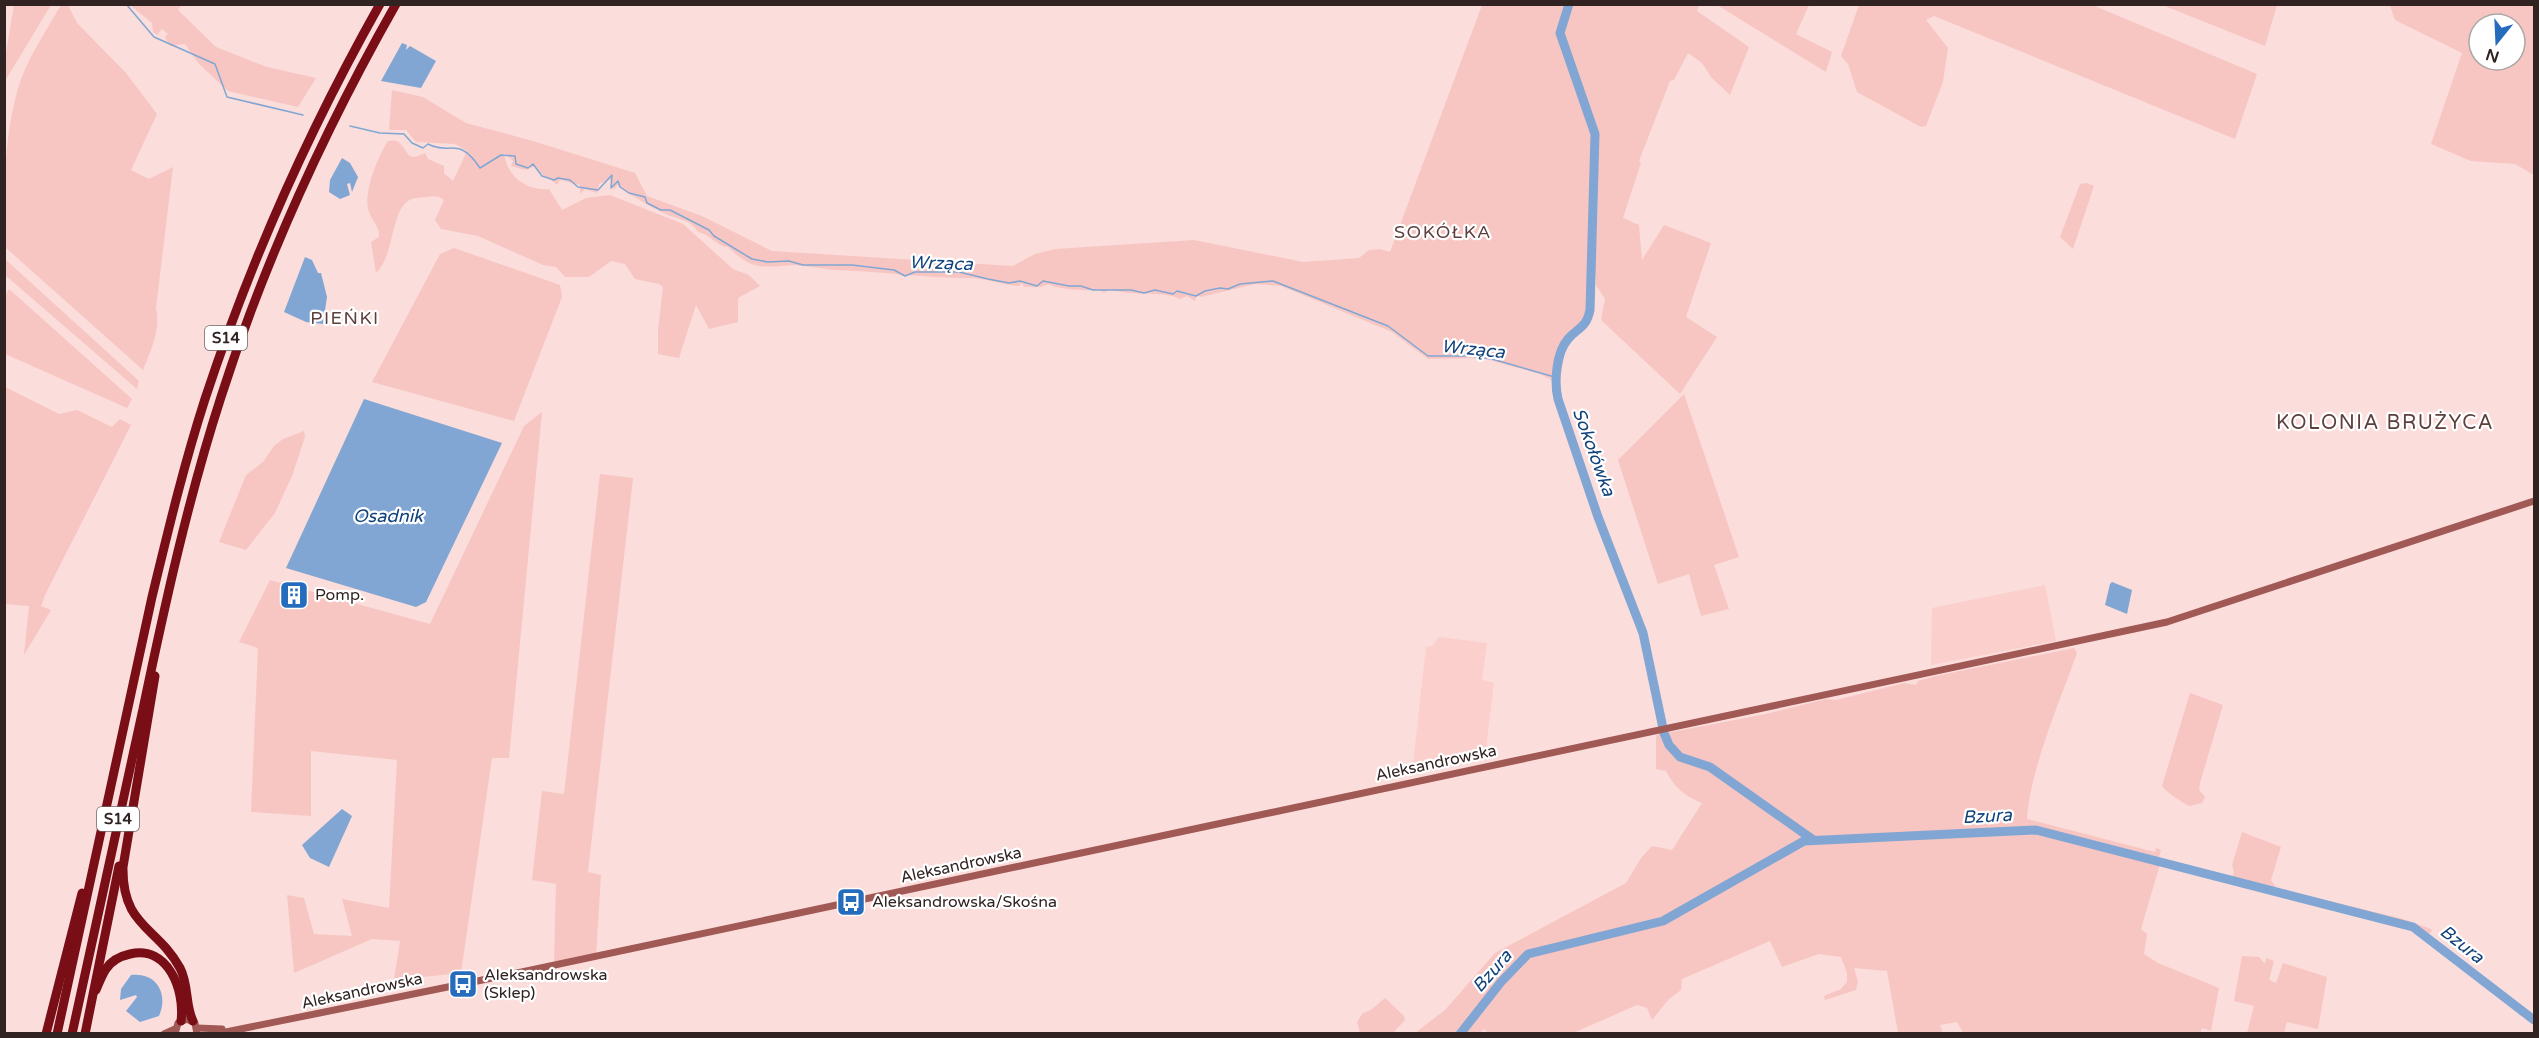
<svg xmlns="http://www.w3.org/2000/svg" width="2539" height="1038" viewBox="0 0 2539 1038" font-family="'Varela Round',sans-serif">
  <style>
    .built { fill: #fbcfcb }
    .green { fill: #f7c6c2; fill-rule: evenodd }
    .water { fill: #81a6d4 }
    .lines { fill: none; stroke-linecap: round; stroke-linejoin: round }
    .stream { stroke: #81a6d4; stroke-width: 1.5 }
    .river { stroke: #81a6d4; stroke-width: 9 }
    .secondary { stroke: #a15956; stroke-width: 7 }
    .highway { stroke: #790e17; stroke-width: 9 }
    .labels { text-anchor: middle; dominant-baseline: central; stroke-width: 4.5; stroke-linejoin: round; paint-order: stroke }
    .shield { fill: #fff; stroke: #6e6564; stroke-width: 1.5 }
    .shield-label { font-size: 15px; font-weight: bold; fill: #302322 }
    .poi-label { font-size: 16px; fill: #302322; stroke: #fff; text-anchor: start }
    .street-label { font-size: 16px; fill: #302322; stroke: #fff }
    .neighbourhood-label { font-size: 18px; letter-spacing: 1.5px; fill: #5d403e; stroke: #fff }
    .water-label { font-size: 18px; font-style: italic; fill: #10427b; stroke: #fff }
    .quarter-label { font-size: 20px; letter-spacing: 1.5px; fill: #5d403e; stroke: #fff }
  </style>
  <rect width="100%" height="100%" fill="#fbdddb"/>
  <g class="built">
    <polygon points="2045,585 2056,641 1931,665 1932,608"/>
    <polygon points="1439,637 1487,643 1482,680 1494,683 1486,748 1413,764 1426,647 1432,646"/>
  </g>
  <g class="green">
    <polygon points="2090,4 2257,74 2235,139 1934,16 1926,20 1948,48 1943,82 1926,126 1921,127 1857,92 1848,64 1841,56 1859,5"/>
    <polygon points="14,5 51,5 5,81 5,58"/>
    <path d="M61,5H68L77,23L126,73L157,114L131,170L149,179L173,167L156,308C161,330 151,350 143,370L5,247C4,196 3,146 16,96C24,63 45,33 61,5Z"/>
    <polygon points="130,5 181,5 178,10 216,47 267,67 316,78 298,107 228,91 199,64 185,44 170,46 165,37 168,34 162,29 157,35 153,32 152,23"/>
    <path d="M1482,5H1699L1697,11L1749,47L1730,95L1711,77L1702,63L1688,53L1674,80L1670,81L1639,161L1641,163L1623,218L1639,225L1642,260L1664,225L1711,243L1686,317L1717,337L1680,394L1601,320L1605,299L1596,285V277C1590,288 1590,299 1588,311C1587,318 1582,324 1583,330L1566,346L1560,378L1553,381L1540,374L1482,358L1428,359L1392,332L1281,286L1255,284L1201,297L1197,295L1195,301L1187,296L1180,299C1164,290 1128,297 1109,289L1104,293L1099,289C1091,292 1054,289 1049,284L1041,287H1024L1022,283L1019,286C1002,285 986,278 969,278C923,278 879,271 834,270C827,269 799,265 792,265C781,266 767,268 755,265C746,263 734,253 728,247C716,246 710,234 698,232C692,220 677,219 666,214C654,209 640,200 628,193C624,190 622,187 617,185L614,190L610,179L599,184L597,193L585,189L580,194V185L560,180L557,185C550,177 541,176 535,166L526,170L511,166L513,161L504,153C507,176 525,191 549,189L562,210L586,198L610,195L683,224L733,269L749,275L760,286L738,298V322L709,329L696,305L679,358L658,354V331L663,287L659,284L635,279L625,264L611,261L589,277H565L556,267L543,265L478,236L441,229L435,220L444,200C438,195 433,196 426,197C420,198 413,197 408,201C391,212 394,257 376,273L371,242L379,237C380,227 372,221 369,212C362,195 378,156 388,141C402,138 401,147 410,156L415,157L425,153L428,159L444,166V173L453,181L467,151L455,144L416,142L406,130H389L392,90L423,97L466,123L533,141L635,173L647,196L702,216L772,251L1013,266L1035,254L1055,249L1194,240L1303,262L1359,258L1369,250L1380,249L1390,252Z"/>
    <polygon points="1717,5 1809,5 1796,34 1832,52 1826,72"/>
    <polygon points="2162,5 2277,5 2265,46"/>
    <path d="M2366,5H2534V175L2515,164L2471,161L2431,144L2462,53L2395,20L2390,6ZM2479,24H2515V60H2479Z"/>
    <polygon points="2087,183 2094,186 2073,249 2060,237 2080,184"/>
    <polygon points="454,248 560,285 562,297 514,421 372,382 440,254"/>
    <polygon points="5,259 139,381 137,389 5,275"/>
    <polygon points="9,289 132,399 127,408 5,354 5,296"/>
    <polygon points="5,387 59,414 77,410 112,427 120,419 131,425 45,595 41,606 51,610 24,655 29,606 5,604"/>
    <polygon points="1684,394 1739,557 1714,565 1729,609 1701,616 1689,574 1658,584 1618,460"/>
    <polygon points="542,412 509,758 492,758 461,973 394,980 400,941 372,939 294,973 287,895 304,898 314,934 352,936 342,899 389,908 397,760 311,751 311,816 251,812 258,648 239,642 270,580 430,624 524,426"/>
    <polygon points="304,431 305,437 292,476 275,513 246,550 219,542 246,475 263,462 274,446 283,439"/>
    <polygon points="600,474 633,478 588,872 601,875 596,956 554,965 556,884 532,880 542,791 564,794"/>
    <path d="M2074,648L2077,653C2060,701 2030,769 2027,819L2155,852L2156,848L2161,850L2158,860L2161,861L2141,929L2147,934L2144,954L2158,963L2219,988L2211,1031L2202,1028L2200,1034H1964L1957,1022L1940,1025L1943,1033H1898L1887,971L1854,968L1858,982L1856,990L1825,1000L1824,996L1841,989L1847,982V973L1841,957L1819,954L1782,967L1770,941L1682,979L1681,990L1669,999L1652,1020L1647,1008L1637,1005L1573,1033H1488L1484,1029L1480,1033H1415L1445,1010L1495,953L1626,883L1641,858L1652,846L1672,850L1702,803C1686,797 1673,786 1666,771L1656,769V735L1766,714L1826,699L1836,700L1904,683L1916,685L1918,681L1936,676Z"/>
    <path d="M2190,693L2223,705L2200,783L2199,790L2205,797L2202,803L2189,806C2179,800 2169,794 2162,786Z"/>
    <polygon points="2242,832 2281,847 2271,880 2276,888 2403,919 2431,929 2432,931 2427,936 2404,924 2232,880 2234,872 2232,865"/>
    <polygon points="2242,956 2259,957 2265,964 2266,958 2274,961 2269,980 2276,983 2283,963 2327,977 2318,1029 2287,1022 2284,1033 2247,1033 2254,1006 2234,1001"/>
    <polygon points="1385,998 1404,1016 1405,1020 1393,1033 1360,1033 1357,1022 1363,1013 1371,1010"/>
  </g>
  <g class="water">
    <polygon points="402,43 407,45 406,50 410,46 436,61 421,88 381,81"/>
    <polygon points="342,158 350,163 358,177 352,192 350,183 347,184 350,195 340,199 329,192 330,180"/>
    <polygon points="305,257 312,260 318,273 321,273 327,297 323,324 306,322 284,312"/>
    <polygon points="364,399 502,443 426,602 416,607 286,568"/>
    <polygon points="2112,582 2132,590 2127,614 2105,605 2110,584"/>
    <polygon points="342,809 352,816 329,867 310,858 302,845"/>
    <path d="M131,975C156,972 169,993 159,1016L140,1022L126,1011L137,997L136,995L120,1000L121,989Z"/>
  </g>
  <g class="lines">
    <g class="stream">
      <polyline points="126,4 154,37 215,64 227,97 303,115"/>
      <path d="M350,126L380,133L404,134L412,143L423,148L428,144C450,156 458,135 480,168L501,155L515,156L516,164L528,168L533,164L542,176L554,180L558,178L570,180L578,187L598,190L612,175L611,188L618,181L620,187L629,193L645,197L647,203L661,210H670L709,230L714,236L752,259L768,262L789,261L803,265H852L894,270L905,276L915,272H959L988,279L1009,283L1020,281L1037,286L1043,281L1069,286H1081L1093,290H1131L1144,293L1155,290L1173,294L1177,291L1196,296L1205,291L1220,288L1228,289L1240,284L1273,281L1388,326L1428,356H1470L1492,359L1558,378"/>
    </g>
    <g class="river">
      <path d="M1569,4L1560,33L1595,134L1590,310C1586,329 1578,327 1568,339C1556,353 1554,382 1558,399L1598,517L1643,633L1664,733L1669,745L1680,757L1710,767L1812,839"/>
      <polyline points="1460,1034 1501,982 1528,954 1663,921 1804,841 2036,830 2413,927 2534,1020"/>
    </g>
    <g class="secondary">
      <polyline points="197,1028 222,1029"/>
      <polyline points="164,1034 175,1029"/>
      <polyline points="175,1034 178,1023 187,1019 195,1023 197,1034"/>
      <polyline points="216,1034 517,973 2167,622 2534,501"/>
    </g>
    <g class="highway">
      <path d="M155,676L123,867C122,927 157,926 180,968C189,985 185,1005 193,1021"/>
      <path d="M96,990C99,983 102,975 106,969C111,961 121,956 130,954C168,945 185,990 181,1021"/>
      <polyline points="46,1034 82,893"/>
      <path d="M57,1034L152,597C168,531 184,464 205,399C250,262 309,130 380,4"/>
      <path d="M72,1034C95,925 119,817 143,709C165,604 188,499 221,397C265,260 325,129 396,4"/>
      <polyline points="85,1034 119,866"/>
    </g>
  </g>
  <defs>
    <g id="building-square" transform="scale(1.5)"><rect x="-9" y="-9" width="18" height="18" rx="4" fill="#256cbc" stroke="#fff"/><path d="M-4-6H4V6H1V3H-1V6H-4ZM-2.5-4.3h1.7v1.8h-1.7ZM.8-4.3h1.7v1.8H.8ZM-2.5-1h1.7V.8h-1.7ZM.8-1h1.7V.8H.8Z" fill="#fff"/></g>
    <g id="bus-square" transform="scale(1.5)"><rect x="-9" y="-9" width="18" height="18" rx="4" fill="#256cbc" stroke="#fff"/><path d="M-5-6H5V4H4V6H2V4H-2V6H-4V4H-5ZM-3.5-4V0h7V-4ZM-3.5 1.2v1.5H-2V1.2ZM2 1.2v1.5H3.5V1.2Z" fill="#fff"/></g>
  </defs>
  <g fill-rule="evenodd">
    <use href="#building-square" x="294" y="595"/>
    <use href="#bus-square" x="851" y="902"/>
    <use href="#bus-square" x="463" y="984"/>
  </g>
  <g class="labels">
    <g class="shield">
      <rect x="205" y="326" width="42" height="24" rx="4.5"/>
      <rect x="97" y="807" width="42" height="24" rx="4.5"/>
    </g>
    <g class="shield-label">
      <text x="226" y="338">S14</text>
      <text x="118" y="819">S14</text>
    </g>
    <g class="poi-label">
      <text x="315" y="595">Pomp.</text>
      <text x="872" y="902">Aleksandrowska/Skośna</text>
      <text x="484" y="975">Aleksandrowska<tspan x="484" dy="18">(Sklep)</tspan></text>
    </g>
    <g class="street-label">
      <text transform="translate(1436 763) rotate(-12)">Aleksandrowska</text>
      <text transform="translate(961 865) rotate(-12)">Aleksandrowska</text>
      <text transform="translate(362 991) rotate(-12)">Aleksandrowska</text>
    </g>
    <g class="neighbourhood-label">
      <text x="1443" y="232">SOKÓŁKA</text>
      <text x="345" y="318">PIEŃKI</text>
    </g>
    <g class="water-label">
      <text transform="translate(941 263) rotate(2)">Wrząca</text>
      <text transform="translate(1473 349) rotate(6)">Wrząca</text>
      <text transform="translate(1594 452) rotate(70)">Sokołówka</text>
      <text x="388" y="516">Osadnik</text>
      <text transform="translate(1987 816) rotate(-3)">Bzura</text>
      <text transform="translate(2462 944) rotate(38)">Bzura</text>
      <text transform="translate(1492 971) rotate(-49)">Bzura</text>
    </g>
    <g class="quarter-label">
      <text x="2385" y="423">KOLONIA BRUŻYCA</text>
    </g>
  </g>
  <rect width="2539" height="1038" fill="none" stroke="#302322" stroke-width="12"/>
  <g transform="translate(2497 42) rotate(198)"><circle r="28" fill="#ffffff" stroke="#aca7a7" stroke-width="1.5"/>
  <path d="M0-4.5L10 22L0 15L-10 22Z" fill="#256cbc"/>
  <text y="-9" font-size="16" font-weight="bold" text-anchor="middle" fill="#302322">N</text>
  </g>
</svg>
